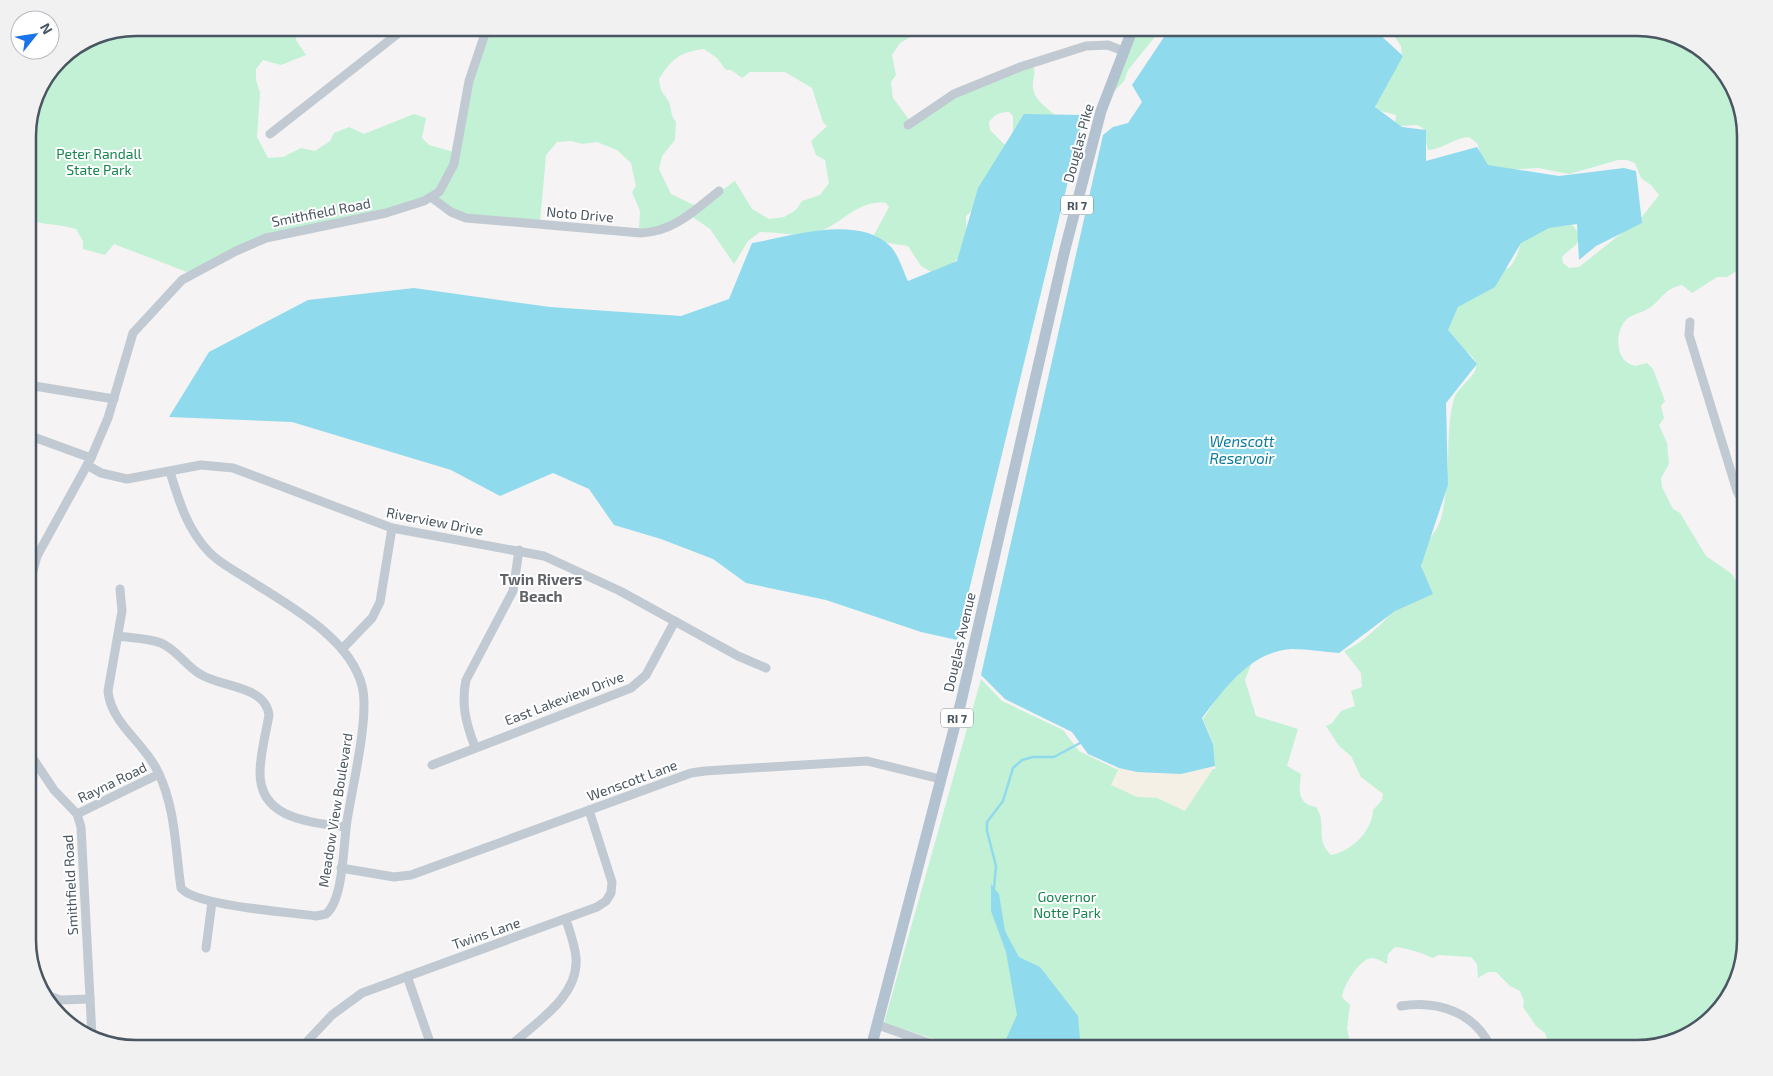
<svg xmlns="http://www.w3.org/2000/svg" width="1773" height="1076" viewBox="0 0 1773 1076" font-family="'Exo 2',sans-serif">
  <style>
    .green { fill: #c3f1d5; fill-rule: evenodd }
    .sand { fill: #f5f0e5 }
    .water { fill: #90daee }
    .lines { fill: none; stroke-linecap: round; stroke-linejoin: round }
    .stream { stroke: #90daee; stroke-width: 2.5 }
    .minor { stroke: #c1cad2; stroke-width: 9 }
    .major { stroke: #b3c2d1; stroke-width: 11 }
    .labels { text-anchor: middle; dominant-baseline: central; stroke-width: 4; stroke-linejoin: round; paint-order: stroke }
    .shield { fill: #fff; stroke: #808990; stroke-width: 1 }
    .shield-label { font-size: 12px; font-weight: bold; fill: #4a5661 }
    .street-label { font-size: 14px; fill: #4a5661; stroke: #fff }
    .park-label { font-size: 14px; fill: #17864f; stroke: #fff }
    .water-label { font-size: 15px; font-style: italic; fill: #0c7c9b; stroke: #fff }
    .neighbourhood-label { font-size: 15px; font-weight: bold; fill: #5f6368; stroke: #fff }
    .rim { fill: none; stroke: #4a5661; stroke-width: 2.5 }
  </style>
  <rect width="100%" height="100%" fill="#f5f3f3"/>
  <g class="green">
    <path d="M137,28H297L296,40L306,55L281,65L263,60L256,69V80L260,93L257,137L268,158L283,157L301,148L315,151L330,141L334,133L349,127L364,134L414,114L426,118L422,138L429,145L454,152L483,28H925L900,43L892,55L896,75L891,82L893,98L910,121L938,100L1031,61C1038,74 1032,77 1033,88C1035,103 1050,108 1058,119L1013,132V116L1009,112C1000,112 995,114 989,122L990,130L1013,153L974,209L966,216C967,250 966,260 933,273L921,266L908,246L883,242L874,235L889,207L886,203C857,199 841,226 815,233C796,237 779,232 760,232L748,241L734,264L710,229L691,216L672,225L639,230L640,211L632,192L636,186L631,163L617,150L597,142L582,144L571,141L557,142L546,155L540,222L453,216L430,199L296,230L187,272L114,244L105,255L83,249V241L76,229C60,224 44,225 28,220V130L39,89L60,59L95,36ZM704,49L717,58L726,70H731L742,78L750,72H785L812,88L823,122L827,126L811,141L816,155L825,160L829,183L820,195L802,201L796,210L784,217L769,219L752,209L735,181L698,207L671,194L659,169L662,156L675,140L676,122C670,115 672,110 669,102C663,91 661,95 659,79C672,59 679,52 704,49Z"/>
    <polygon points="1130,28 1162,28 1128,70 1124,81 1110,96"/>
    <path d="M1389,28H1636L1691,42L1732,86L1745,130V266L1727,277H1717L1692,293L1682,285C1663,289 1662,300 1648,309C1642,313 1632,314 1627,319C1615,330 1614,359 1632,365C1636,367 1642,364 1647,363L1653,369L1665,401L1661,406L1664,418L1659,425L1667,443L1669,464L1661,478L1662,487L1673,509L1680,513L1706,556L1732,574L1745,596V940L1731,994L1691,1034L1637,1048H1550L1545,1033L1536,1026L1523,1007L1524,1001L1520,991L1510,986L1496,972H1488L1478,978L1477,964L1471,957L1438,955L1433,958C1423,953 1406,948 1395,947L1388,954L1387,964C1383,962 1376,958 1372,958C1360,958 1343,986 1342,997L1350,1005L1347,1028L1351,1048H962L884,1023L981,679L1002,701L1063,730L1079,751L1116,769L1183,777L1217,768L1210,764V751L1213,743L1203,719L1234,673L1252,661L1245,680L1256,716L1298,729L1287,766L1301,774C1299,790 1297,804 1316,807C1328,824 1314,839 1331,855C1351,852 1373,830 1373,810L1382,800L1383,794L1361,777L1351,756L1339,746L1326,726L1332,723L1341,711L1355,706L1351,691L1362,687L1361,673L1344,651C1373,639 1403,600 1424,576C1416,546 1427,548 1439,524C1442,517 1444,506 1445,498C1451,465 1445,431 1454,399C1458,386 1478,375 1476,365C1475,353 1457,347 1449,340L1446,317L1502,269L1509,268C1520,255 1519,244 1526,229L1572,225C1589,243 1571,246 1562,257L1563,263L1569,268L1579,267L1642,217L1659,195L1651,185L1641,178L1635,163L1627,160H1618L1569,174L1538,168L1503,170L1484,165L1477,143L1469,137C1454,138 1443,149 1428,150L1423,128L1417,125L1398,126L1395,123L1396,115L1377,110L1374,102L1402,55L1401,46Z"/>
  </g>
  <path class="sand" d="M1215,766L1185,811L1157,798L1137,797L1111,785L1119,768C1154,775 1181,774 1215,766Z"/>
  <g class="water">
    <path d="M1170,28H1378V33L1403,56L1375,107L1402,127L1426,130V161L1477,147L1488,165L1559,176L1624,168L1636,171L1642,223L1596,246L1579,260L1577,224L1549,228L1521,243L1495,287L1458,307L1448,330L1477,364L1446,403L1448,485L1421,566L1433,594L1395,611L1339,653C1324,652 1308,649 1292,649C1251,651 1225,688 1202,718L1213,744L1215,766L1181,774L1137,772L1119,768L1088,754L1072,732L1005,699L981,675L1103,135L1113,127L1128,123L1142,102L1132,85Z"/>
    <path d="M1024,114L1084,115L957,640L921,632L826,600L746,583L713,559L661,539L614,525L589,489L553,473L500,496L451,470L292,422L169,417L209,352L308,300L414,288L550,307L681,316L729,299L752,243C793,236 859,214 891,247C899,256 903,271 908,281L957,261L978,188Z"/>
    <polygon points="991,884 999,894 1005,931 1019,957 1040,967 1078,1016 1080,1040 1074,1048 1002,1048 1017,1015 1006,952 991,911"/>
  </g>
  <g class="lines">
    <polyline class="stream" points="994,888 996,866 987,831 987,822 1003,801 1013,768 1022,760 1033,757 1054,757 1080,743"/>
    <g class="minor">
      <polyline points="908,125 954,94 1020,67 1086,46 1108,45 1123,51"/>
      <polyline points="270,134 405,28"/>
      <path d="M431,197L451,212L466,218L641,233C673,232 695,210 719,191"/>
      <polyline points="1690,322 1689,335 1737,491 1745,506"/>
      <polyline points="28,385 114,399"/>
      <polyline points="28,435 91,458"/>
      <polyline points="87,465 101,473 127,479 201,465 233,468 392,528 544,556 620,591 738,656 766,668"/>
      <polyline points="28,589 37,556 91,458 108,418 133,333 182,280 236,251 266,238 386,213 424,201 439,192 454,164 469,81 487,28"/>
      <path d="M120,589L122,611L108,691C111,724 145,743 158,772C176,809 175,848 181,888C195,906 290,912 316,916L326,914C344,899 343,845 347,821C352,788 370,715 362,686C350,637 286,604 246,578C234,570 219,563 209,552C187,529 179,501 170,472"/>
      <path d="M118,636C132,638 148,638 161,643C176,649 186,666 200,674C222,688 265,685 269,715C266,733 260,754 260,773C260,820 312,822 346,827"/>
      <polyline points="343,648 372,618 380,602 392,528"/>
      <path d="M475,747C466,724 461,704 466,680L513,591L519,550"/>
      <polyline points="28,751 54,790 77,814 81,827 92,1036"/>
      <polyline points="432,765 631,688 646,675 675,621"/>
      <polyline points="77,814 159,774"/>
      <polyline points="341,868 394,877 411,875 691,773 705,771 867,761 940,779"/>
      <polyline points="206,948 212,902"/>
      <polyline points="407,976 432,1048"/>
      <polyline points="42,993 60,1000 90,999"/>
      <path d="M1401,1006C1437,1000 1475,1012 1491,1048"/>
      <polyline points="878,1025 943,1048"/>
      <polyline points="301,1048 332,1015 362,993 597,907 606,901 611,893 612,882 589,810"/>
      <path d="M508,1048C533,1024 579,998 576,958C575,945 570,932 566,920"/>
    </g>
    <polyline class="major" points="871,1048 961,702 1065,249 1101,111 1133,28"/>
  </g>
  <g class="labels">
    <g class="shield">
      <rect x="1061" y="195.5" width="32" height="19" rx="4"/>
      <rect x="941" y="708.5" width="32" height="19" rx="4"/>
    </g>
    <g class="shield-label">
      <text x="1077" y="205">RI 7</text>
      <text x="957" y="718">RI 7</text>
    </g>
    <g class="street-label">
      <text transform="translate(1078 143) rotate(-75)">Douglas Pike</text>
      <text transform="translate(321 212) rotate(-11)">Smithfield Road</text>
      <text transform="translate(580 214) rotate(5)">Noto Drive</text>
      <text transform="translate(435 521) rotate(11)">Riverview Drive</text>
      <text transform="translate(959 642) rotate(-77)">Douglas Avenue</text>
      <text transform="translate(564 698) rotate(-21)">East Lakeview Drive</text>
      <text transform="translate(632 780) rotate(-20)">Wenscott Lane</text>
      <text transform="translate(112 782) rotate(-26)">Rayna Road</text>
      <text transform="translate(335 810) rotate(-81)">Meadow View Boulevard</text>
      <text transform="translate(70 885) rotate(-93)">Smithfield Road</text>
      <text transform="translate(486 933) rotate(-19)">Twins Lane</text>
    </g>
    <g class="park-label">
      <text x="99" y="153">Peter Randall<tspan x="99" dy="16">State Park</tspan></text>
      <text x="1067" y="896">Governor<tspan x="1067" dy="16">Notte Park</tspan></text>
    </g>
    <g class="water-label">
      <text x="1242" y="441">Wenscott<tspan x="1242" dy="17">Reservoir</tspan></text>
    </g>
    <g class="neighbourhood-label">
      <text x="541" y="579">Twin Rivers<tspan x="541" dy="17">Beach</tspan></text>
    </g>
  </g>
  <path d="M0 0H1773V1076H0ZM136 36H1637A100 100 0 0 1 1737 136V940A100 100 0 0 1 1637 1040H136A100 100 0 0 1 36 940V136A100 100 0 0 1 136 36Z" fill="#f1f1f2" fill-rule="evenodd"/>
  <path class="rim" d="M136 36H1637A100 100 0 0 1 1737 136V940A100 100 0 0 1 1637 1040H136A100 100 0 0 1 36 940V136A100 100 0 0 1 136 36Z"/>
  <g transform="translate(35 35) rotate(60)"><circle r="24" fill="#ffffff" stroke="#b7bbc0"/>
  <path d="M0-4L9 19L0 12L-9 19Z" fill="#1a73e8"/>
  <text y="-8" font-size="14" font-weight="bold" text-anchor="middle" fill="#4a5661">N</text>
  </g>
</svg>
